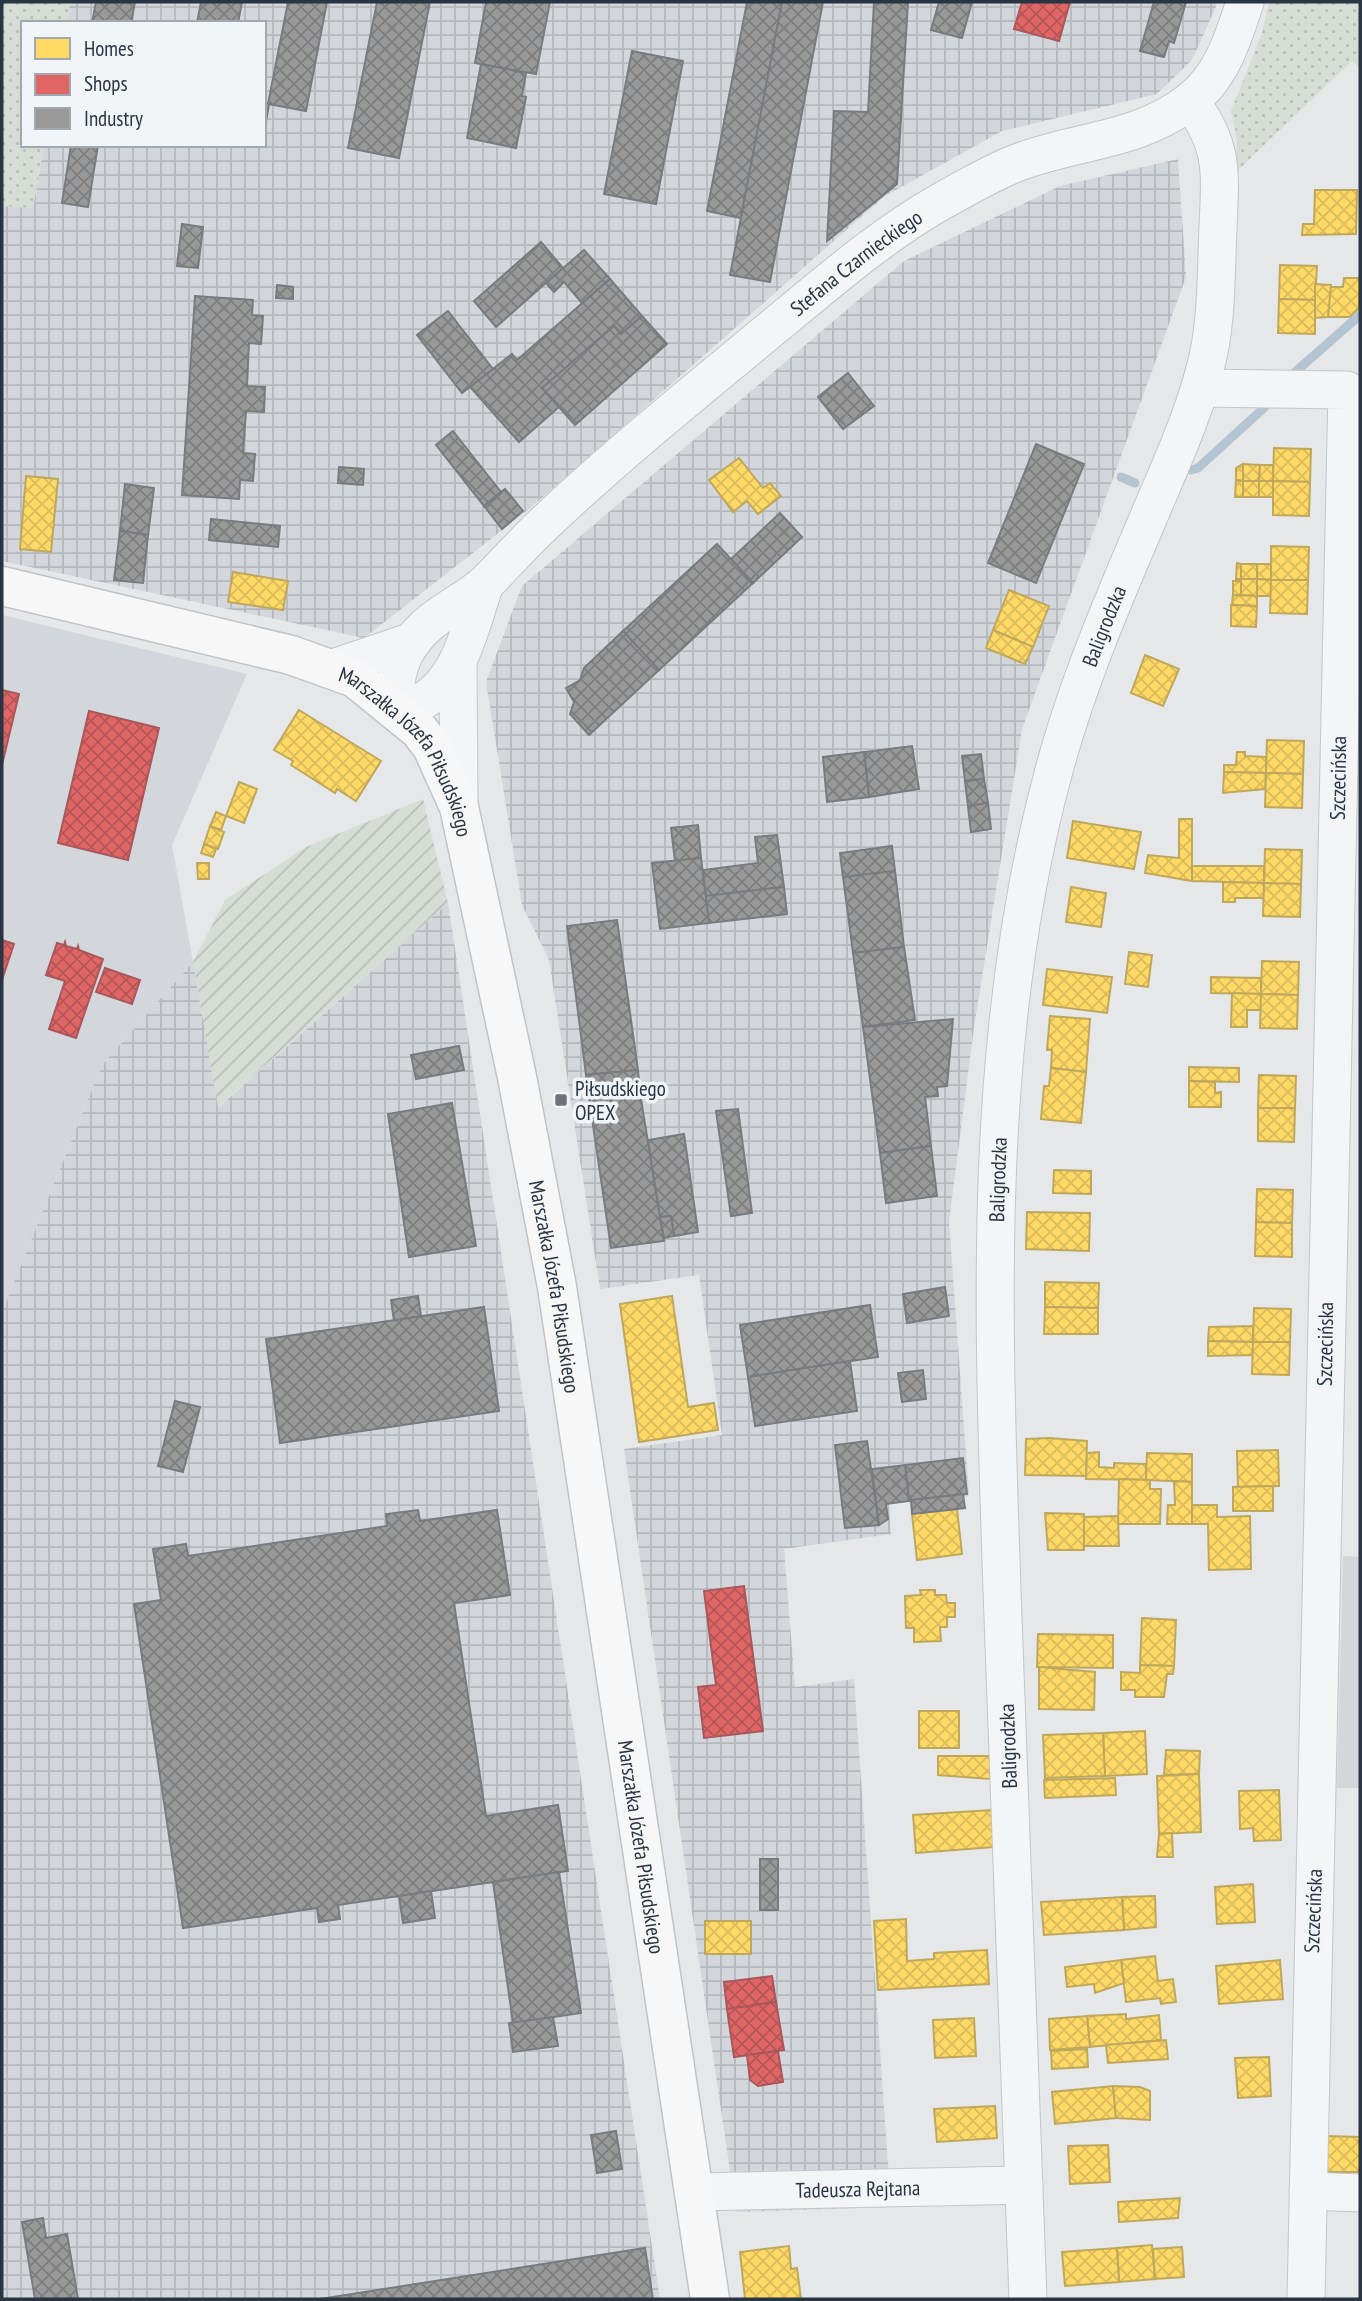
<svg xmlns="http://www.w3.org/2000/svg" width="1362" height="2301" viewBox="0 0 1362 2301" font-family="'PT Sans Narrow',sans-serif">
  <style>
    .built { fill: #d3d7dc }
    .industrial { fill: url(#industrial-grid) }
    .grass { fill: url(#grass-dots) }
    .garden { fill: url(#garden-furrows) }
    .homes { fill: url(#homes-cross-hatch); stroke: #bfa85c; stroke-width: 2 }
    .shops { fill: url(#shops-cross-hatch); stroke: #a9575c; stroke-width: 2 }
    .industry { fill: url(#industry-cross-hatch); stroke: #787b7f; stroke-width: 2 }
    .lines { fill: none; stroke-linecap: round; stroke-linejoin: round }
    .stream { stroke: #b3c5d3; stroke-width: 9 }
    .minor-casing { stroke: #c3c5c7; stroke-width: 39 }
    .major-casing { stroke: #c1c4c7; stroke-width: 41 }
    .minor { stroke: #f3f5f6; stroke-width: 37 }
    .major { stroke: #f7f7f7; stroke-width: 38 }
    .poi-dot { fill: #6b737d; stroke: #f2f5f8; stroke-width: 2.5 }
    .labels { text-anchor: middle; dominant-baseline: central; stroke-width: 7; stroke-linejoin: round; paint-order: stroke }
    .street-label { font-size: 21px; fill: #2a3543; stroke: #f2f5f8 }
    .poi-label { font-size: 21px; fill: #2a3543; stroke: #f2f5f8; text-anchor: start }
  </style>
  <defs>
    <pattern id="industrial-grid" width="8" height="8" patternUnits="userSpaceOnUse" patternTransform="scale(1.75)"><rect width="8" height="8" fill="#d3d7dc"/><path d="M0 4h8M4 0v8" fill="none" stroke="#b5b9be"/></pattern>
    <pattern id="grass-dots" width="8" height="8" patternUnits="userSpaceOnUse" patternTransform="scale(1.75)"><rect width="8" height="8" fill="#d6ddd5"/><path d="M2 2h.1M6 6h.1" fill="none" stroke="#b8beb8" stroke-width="1.8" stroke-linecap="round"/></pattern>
    <pattern id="garden-furrows" width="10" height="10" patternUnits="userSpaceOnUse" patternTransform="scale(1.75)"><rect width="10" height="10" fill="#d6ddd5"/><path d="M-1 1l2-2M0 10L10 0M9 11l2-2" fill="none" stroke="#b8beb8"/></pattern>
    <pattern id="homes-cross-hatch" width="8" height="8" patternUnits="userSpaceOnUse" patternTransform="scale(1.75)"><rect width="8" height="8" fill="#ffd966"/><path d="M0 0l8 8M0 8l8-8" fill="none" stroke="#dbbb5a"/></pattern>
    <pattern id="shops-cross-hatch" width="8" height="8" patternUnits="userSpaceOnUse" patternTransform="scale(1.75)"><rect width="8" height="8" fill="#e06666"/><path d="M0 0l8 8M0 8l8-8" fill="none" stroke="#b65556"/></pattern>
    <pattern id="industry-cross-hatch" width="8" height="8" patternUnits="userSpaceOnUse" patternTransform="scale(1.75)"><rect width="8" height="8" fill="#999"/><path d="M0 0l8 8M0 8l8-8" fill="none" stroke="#7d7e7e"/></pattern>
  </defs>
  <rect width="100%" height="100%" fill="#e5e7e9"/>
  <g class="built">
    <polygon points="2,615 247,674 172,845 193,962 102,1065 2,1312"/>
    <polygon points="1343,1556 1360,1557 1360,1788 1337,1788"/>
  </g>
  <g class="industrial">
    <polygon points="70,2 1218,2 1192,60 1157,94 1002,131 885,196 528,510 364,638 2,561 2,206 33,208 44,145 264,145 264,23 66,23"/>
    <polygon points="1178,159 1186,277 1022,729 974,1027 949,1222 969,1496 889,1504 891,1534 784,1549 795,1687 854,1679 891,2207 736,2212 624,1449 722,1435 699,1275 600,1289 549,960 522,905 486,682 522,586 904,261 1060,186"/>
    <polygon points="448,903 660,2299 2,2299 2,1312 102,1065 193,962 219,1107"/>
  </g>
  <g class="grass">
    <polygon points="2,2 70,2 66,23 23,23 23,145 44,145 33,208 2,206"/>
    <polygon points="1269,2 1360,2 1360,68 1352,61 1236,172 1237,139 1231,111 1262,33"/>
  </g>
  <polygon class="garden" points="423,799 448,903 218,1107 193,962 225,900 306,847"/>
  <g class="homes">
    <polygon points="1315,190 1357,190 1356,234 1302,235 1303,224 1314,224"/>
    <polygon points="1280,265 1317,266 1315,300 1279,299"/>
    <polygon points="1344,278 1360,278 1359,308 1350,317 1328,317 1329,287 1343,287"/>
    <polygon points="1315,284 1331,285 1328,317 1315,318"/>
    <polygon points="1279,299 1315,300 1315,334 1278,333"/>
    <polygon points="1274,448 1311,449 1310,482 1273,481"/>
    <polygon points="739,458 763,488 770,483 781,496 758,514 747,501 733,512 709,480"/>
    <polygon points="1243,464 1243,481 1236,480 1236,468"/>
    <polygon points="1243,464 1260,465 1259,481 1243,481"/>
    <polygon points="1260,465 1273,465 1273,481 1259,481"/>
    <polygon points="26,476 58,479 51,552 20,549"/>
    <polygon points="1236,480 1243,481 1243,497 1235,497"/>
    <rect x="1243" y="481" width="16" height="16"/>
    <rect x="1259" y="481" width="14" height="16"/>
    <polygon points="1273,481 1310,482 1309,516 1273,515"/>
    <polygon points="1271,546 1309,547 1308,580 1271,580"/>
    <polygon points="1237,563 1241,564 1241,579 1236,579"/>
    <rect x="1241" y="564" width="16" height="15"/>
    <polygon points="1257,564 1271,564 1271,580 1257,579"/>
    <polygon points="233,572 288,581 283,610 228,602"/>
    <polygon points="1241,579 1257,579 1257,596 1241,595"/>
    <polygon points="1257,579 1271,580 1271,596 1257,596"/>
    <polygon points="1271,580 1308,580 1307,614 1270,613"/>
    <rect x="1233" y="581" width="8" height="14"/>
    <polygon points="1009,590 1049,606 1033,647 993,630"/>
    <polygon points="1233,595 1257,596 1257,606 1232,605"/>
    <polygon points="1231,605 1257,606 1256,627 1231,626"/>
    <polygon points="993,630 1033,647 1025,664 986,648"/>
    <polygon points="1145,655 1179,669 1163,706 1131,693"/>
    <polygon points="299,710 381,761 356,801 337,789 335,793 291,765 293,761 274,750"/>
    <polygon points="1267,740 1304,741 1303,774 1266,773"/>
    <polygon points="1237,752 1245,752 1245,756 1266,757 1266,773 1224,772 1224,765 1236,765"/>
    <polygon points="1224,772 1266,773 1265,789 1223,793"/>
    <polygon points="1266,773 1303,774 1302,808 1265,807"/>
    <polygon points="239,782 257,789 244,823 226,816"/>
    <polygon points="216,812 226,816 221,830 210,826"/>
    <polygon points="1179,819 1192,819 1192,881 1145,873 1148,855 1179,858"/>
    <polygon points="1073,821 1141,832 1134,869 1067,858"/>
    <polygon points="210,826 224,832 218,849 204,844"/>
    <polygon points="204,844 216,849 213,857 201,853"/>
    <polygon points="1265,849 1302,850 1301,884 1264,883"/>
    <polygon points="197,863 209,863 209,879 198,879"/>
    <polygon points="1192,866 1264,866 1264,883 1192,881"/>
    <polygon points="1223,882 1264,883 1264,898 1235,898 1235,902 1223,902"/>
    <polygon points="1264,883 1301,884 1300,917 1263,916"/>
    <polygon points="1071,887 1106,893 1101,927 1066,922"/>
    <polygon points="1129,952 1152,955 1148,987 1125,984"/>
    <polygon points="1262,961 1299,962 1298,995 1261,994"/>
    <polygon points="1047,969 1112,977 1107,1013 1043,1005"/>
    <polygon points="1211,977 1261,978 1261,994 1211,993"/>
    <polygon points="1232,993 1261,994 1261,1010 1247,1010 1247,1027 1231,1027"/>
    <polygon points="1261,994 1298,995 1297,1029 1260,1028"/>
    <polygon points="1050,1016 1090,1019 1086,1072 1051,1068 1052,1050 1047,1050"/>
    <polygon points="1189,1067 1239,1068 1239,1082 1189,1081"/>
    <polygon points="1051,1068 1086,1072 1081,1123 1041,1119 1044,1086 1049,1086"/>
    <polygon points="1259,1075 1296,1076 1295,1108 1258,1108"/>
    <polygon points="1189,1081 1215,1082 1215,1093 1221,1092 1221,1107 1189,1107"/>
    <polygon points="1258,1108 1295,1108 1294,1142 1258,1141"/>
    <polygon points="1054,1170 1091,1171 1091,1194 1053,1193"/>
    <polygon points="1257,1189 1293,1190 1292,1223 1256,1222"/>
    <polygon points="1027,1212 1090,1213 1089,1251 1026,1249"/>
    <polygon points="1256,1222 1292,1223 1292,1257 1255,1256"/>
    <polygon points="1045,1282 1099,1283 1098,1308 1045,1307"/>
    <polygon points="672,1296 688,1407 714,1403 718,1430 639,1442 620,1304"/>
    <polygon points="1045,1307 1098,1308 1098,1334 1044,1334"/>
    <polygon points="1254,1308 1291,1309 1290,1342 1253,1342"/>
    <polygon points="1253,1326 1253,1342 1208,1341 1209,1327"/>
    <polygon points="1208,1341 1253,1342 1253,1355 1208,1356"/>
    <polygon points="1253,1342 1290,1342 1289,1375 1252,1374"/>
    <polygon points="1049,1438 1087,1441 1086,1476 1025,1475 1026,1439"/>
    <polygon points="1278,1450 1279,1486 1238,1487 1237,1451"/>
    <polygon points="1099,1452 1099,1467 1114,1468 1114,1463 1146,1464 1146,1480 1086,1479 1087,1453"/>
    <polygon points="1147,1453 1192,1454 1192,1482 1146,1480"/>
    <polygon points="1119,1479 1150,1480 1150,1489 1161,1489 1160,1524 1118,1524"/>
    <polygon points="1174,1481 1192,1482 1192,1524 1167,1524 1168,1505 1175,1505"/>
    <polygon points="1273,1486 1273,1511 1233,1511 1233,1487"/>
    <polygon points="1192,1505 1217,1505 1217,1517 1250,1516 1251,1569 1209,1570 1208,1524 1192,1524"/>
    <polygon points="957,1509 962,1554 917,1560 912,1514"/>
    <polygon points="1045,1513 1084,1514 1084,1550 1048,1550"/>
    <polygon points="1118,1516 1119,1546 1084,1546 1084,1517"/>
    <polygon points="920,1590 935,1590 935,1595 946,1595 947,1603 955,1603 955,1617 947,1617 947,1627 940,1627 941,1641 914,1642 914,1628 906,1628 905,1596 921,1595"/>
    <polygon points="1142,1618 1176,1620 1174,1666 1140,1665"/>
    <polygon points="1038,1634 1113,1635 1113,1668 1037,1667"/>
    <polygon points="1140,1665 1174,1666 1173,1674 1167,1674 1164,1697 1135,1697 1135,1690 1121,1690 1121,1672 1140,1673"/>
    <polygon points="1039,1667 1095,1672 1094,1710 1039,1709"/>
    <rect x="919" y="1711" width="40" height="37"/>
    <polygon points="1145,1731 1147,1774 1105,1776 1103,1733"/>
    <polygon points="1103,1733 1105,1776 1045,1778 1043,1735"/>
    <polygon points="1166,1750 1200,1751 1199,1774 1164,1775"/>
    <polygon points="938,1756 991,1756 990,1779 938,1775"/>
    <polygon points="1199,1774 1201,1832 1159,1834 1157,1776"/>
    <polygon points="1115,1778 1116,1795 1045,1798 1044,1780"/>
    <polygon points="1279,1790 1281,1840 1254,1841 1253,1828 1240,1829 1239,1791"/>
    <polygon points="992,1810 994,1847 916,1853 913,1815"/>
    <polygon points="1172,1833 1173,1857 1157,1857 1159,1834"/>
    <polygon points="1253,1884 1255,1922 1217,1924 1215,1887"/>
    <polygon points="1155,1896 1156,1927 1124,1930 1122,1897"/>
    <polygon points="1122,1897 1124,1930 1044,1935 1041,1902"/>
    <polygon points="906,1919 907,1961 934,1959 934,1953 987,1950 989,1984 878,1990 874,1921"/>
    <rect x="705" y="1921" width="46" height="33"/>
    <polygon points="1155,1956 1158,1981 1173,1979 1176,2002 1161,2004 1160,1998 1126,2002 1121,1960"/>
    <polygon points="1121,1960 1124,1983 1095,1993 1094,1984 1067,1987 1065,1967"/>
    <polygon points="1280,1960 1283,1999 1219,2004 1216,1966"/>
    <polygon points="1126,2014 1126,2019 1159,2015 1161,2040 1090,2047 1087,2016"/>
    <polygon points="1087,2016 1090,2047 1050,2050 1049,2019"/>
    <polygon points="974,2018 976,2056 935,2058 933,2020"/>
    <polygon points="1166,2040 1168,2059 1108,2063 1106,2045"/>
    <polygon points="1087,2049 1088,2067 1052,2069 1051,2051"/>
    <polygon points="1269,2057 1271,2096 1238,2098 1235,2058"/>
    <polygon points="1113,2086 1116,2118 1055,2124 1052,2092"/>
    <polygon points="1113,2086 1140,2087 1150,2091 1150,2120 1116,2118"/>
    <polygon points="995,2106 997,2138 937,2142 934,2109"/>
    <polygon points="1326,2136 1360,2137 1360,2172 1326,2172"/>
    <polygon points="1108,2145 1110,2182 1070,2184 1068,2146"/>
    <polygon points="1180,2198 1178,2218 1119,2222 1118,2202"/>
    <polygon points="1152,2245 1155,2279 1119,2282 1117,2248"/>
    <polygon points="789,2246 791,2269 797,2268 801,2299 745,2299 740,2252"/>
    <polygon points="1182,2247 1184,2277 1155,2279 1153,2249"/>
    <polygon points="1117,2248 1119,2282 1065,2286 1062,2252"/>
  </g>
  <g class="shops">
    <polygon points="1022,2 1070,2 1059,41 1014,29"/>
    <polygon points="2,690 19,694 2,765"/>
    <polygon points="89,711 159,728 128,860 58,843"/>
    <polygon points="2,940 14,944 2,980"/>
    <polygon points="65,942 66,946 77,949 78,946 79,950 103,959 76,1038 49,1029 65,981 46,975 57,943 64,945"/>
    <polygon points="105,968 140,980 132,1004 96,992"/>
    <polygon points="744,1586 763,1731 704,1738 698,1687 716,1685 704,1591"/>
    <polygon points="772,1976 776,2002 727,2009 724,1982"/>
    <polygon points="776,2002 784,2050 734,2057 727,2009"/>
    <polygon points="778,2051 783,2082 758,2086 750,2080 747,2055"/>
  </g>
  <g class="industry">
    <polygon points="96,2 135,2 131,23 92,23"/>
    <polygon points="201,2 242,2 238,23 197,23"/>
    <polygon points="288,2 327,2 306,111 268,104"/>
    <polygon points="377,2 430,2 399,158 348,148"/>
    <polygon points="486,2 550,2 536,74 475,63"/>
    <polygon points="747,2 782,2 741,218 707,211"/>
    <polygon points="782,2 823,2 770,282 730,275"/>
    <polygon points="874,2 908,2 897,184 827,241 834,111 868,112"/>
    <polygon points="939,2 972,2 962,38 931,30"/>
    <polygon points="1154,2 1186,2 1174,43 1169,41 1164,57 1140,51"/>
    <polygon points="632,51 683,61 656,204 604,194"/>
    <polygon points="481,64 526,73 522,96 526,97 516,148 467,138"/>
    <polygon points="264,101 269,104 265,128 264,128"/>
    <polygon points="71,145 98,145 88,207 62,203"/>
    <polygon points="182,224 203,227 198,268 177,266"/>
    <polygon points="541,242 563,268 496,327 474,301"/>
    <polygon points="584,250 610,279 582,303 564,282 554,292 546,283"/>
    <polygon points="610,279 642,316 621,334 614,326 542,388 559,407 519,442 470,387 512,354 517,360"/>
    <polygon points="277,285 293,287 293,299 276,298"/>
    <polygon points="195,296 253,300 252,315 263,316 261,344 249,343 247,386 265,387 264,412 246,411 243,453 255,454 253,481 240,480 239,499 182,495"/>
    <polygon points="448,311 493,369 462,393 417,335"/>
    <polygon points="642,316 667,344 575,425 542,388 614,326 621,334"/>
    <polygon points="848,373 874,406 843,429 818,397"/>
    <polygon points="453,431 501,492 484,506 436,445"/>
    <polygon points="1036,444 1084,464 1036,583 988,563"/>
    <polygon points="339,467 364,469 363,485 338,483"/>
    <polygon points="125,484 154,488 148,535 120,531"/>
    <polygon points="505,489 523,511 502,529 484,506"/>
    <polygon points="780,513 802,537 753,583 731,559"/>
    <polygon points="211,519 280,526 278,547 209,540"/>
    <polygon points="120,531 148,535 143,583 114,580"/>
    <polygon points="717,544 753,583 659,670 623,631"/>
    <polygon points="623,631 659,670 589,735 570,714 574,702 566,688 580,680 584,668"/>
    <polygon points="912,746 919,789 869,797 864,752"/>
    <polygon points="864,752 869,797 827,802 823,757"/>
    <polygon points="981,754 984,779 965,781 962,756"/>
    <polygon points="984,779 988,803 968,806 965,781"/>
    <polygon points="988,803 991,829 971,832 968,806"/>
    <polygon points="698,825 701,858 675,861 671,828"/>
    <polygon points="777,835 784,887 706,896 703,870 758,863 755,837"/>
    <polygon points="892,846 895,871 843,877 840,853"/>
    <polygon points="701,858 709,923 660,929 652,863"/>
    <polygon points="895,871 904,947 853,953 843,877"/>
    <polygon points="784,887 787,914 709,923 706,896"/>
    <polygon points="617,920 638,1070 586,1075 567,926"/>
    <polygon points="904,947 915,1020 863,1027 853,953"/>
    <polygon points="953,1019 947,1086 937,1087 938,1096 925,1097 931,1146 880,1153 863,1027"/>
    <polygon points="459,1046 464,1070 416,1079 411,1055"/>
    <polygon points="638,1070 640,1093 590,1098 586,1075"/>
    <polygon points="640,1093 664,1241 611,1248 589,1098"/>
    <polygon points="452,1103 476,1246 409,1257 388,1114"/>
    <polygon points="738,1109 752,1213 731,1216 716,1111"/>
    <polygon points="684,1134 698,1232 674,1236 671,1216 660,1217 648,1140"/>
    <polygon points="931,1146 937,1196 886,1203 880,1153"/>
    <polygon points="671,1216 674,1236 664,1238 660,1217"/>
    <polygon points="945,1287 949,1316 907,1323 903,1294"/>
    <polygon points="418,1296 421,1316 394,1321 391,1300"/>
    <polygon points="870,1305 878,1357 748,1377 740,1325"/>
    <polygon points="484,1307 499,1411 280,1443 266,1339"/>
    <polygon points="850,1361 857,1411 755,1426 748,1377"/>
    <polygon points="923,1370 926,1399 902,1402 898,1373"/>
    <polygon points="175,1401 200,1407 183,1472 158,1466"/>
    <polygon points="867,1441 879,1525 845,1528 835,1445"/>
    <polygon points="963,1458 967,1494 909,1501 905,1465"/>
    <polygon points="905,1465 909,1501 886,1504 888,1519 879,1525 872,1469"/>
    <polygon points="963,1494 965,1508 912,1514 911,1500"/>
    <polygon points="418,1510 420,1521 497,1510 510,1595 454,1603 486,1816 558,1805 568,1871 338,1905 340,1919 319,1922 317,1908 183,1928 134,1604 161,1600 153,1549 186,1544 188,1556 387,1526 386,1514"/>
    <rect x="760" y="1859" width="18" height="51"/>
    <polygon points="559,1872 581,2013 513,2023 493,1882"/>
    <polygon points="431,1891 435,1918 403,1923 399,1896"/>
    <polygon points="553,2017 558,2046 513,2052 509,2023"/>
    <polygon points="616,2131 622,2169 597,2173 591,2135"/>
    <polygon points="43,2218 46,2238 67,2234 78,2299 35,2299 22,2222"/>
    <polygon points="645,2248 653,2299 320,2299"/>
  </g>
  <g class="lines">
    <g class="stream">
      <polyline points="1293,374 1360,315"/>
      <polyline points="1191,470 1198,468 1265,407"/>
      <polyline points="1121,477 1135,483"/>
    </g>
    <g class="minor-casing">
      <g id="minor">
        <polyline points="1200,388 1347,390 1306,2299"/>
        <path id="s1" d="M485,584C471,623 461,681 421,702C414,706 402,706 394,707C395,684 397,662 412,642C433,613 465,603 488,581C508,561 527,539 548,520C619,453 696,391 771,329C826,284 880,236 942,201C966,188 992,172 1019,162C1077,140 1139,141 1190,101C1222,76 1233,39 1245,2"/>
        <polyline points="458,661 459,806"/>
        <polyline points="333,668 413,641"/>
        <polyline points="1308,2191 1360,2193"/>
        <path id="s2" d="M694,2192L1024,2185"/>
        <path id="s3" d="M1028,2299C1020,2063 1010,1827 1002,1590C993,1318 981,1040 1053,774C1076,687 1112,603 1147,521C1170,466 1197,410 1209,352C1217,312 1216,269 1218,228C1220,174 1225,147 1190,101"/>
      </g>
    </g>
    <g class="major-casing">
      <g id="major">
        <path id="s4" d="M2,586L291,655L355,678L419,730L432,747L459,807L517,1077L557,1287L710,2299"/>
      </g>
    </g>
    <use href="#minor" class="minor"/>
    <use href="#major" class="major"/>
  </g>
  <rect class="poi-dot" x="554" y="1093" width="14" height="14" rx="3.5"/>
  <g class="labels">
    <g class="street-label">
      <text stroke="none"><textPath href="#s1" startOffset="819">Stefana Czarnieckiego</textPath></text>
      <text stroke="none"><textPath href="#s3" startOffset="1687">Baligrodzka</textPath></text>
      <text stroke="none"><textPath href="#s4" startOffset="457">Marszałka Józefa Piłsudskiego</textPath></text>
      <text transform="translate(1338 778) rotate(-89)">Szczecińska</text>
      <text stroke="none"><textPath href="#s3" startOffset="1120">Baligrodzka</textPath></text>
      <text stroke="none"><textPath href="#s4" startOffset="1024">Marszałka Józefa Piłsudskiego</textPath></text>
      <text transform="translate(1325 1344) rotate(-89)">Szczecińska</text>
      <text transform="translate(1008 1746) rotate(-92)">Baligrodzka</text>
      <text stroke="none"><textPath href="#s4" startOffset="1591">Marszałka Józefa Piłsudskiego</textPath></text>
      <text transform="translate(1313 1911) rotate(-88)">Szczecińska</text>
      <text stroke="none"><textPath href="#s2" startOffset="164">Tadeusza Rejtana</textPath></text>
    </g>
    <g class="poi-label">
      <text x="575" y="1088">Piłsudskiego<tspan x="575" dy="24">OPEX</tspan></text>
    </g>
  </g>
  <rect width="1362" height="2301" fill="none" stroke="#2a3543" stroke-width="7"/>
  <rect x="21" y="21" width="245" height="126" fill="#f2f5f8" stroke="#a2a8b0" stroke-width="2"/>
  <rect x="35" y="38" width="35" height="21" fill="#ffd966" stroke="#a2a8b0" stroke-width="2"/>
  <text x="84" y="56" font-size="21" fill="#2a3543">Homes</text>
  <rect x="35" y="74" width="35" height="21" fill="#e06666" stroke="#a2a8b0" stroke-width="2"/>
  <text x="84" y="91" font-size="21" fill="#2a3543">Shops</text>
  <rect x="35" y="108" width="35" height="21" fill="#999999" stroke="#a2a8b0" stroke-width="2"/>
  <text x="84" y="126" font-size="21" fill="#2a3543">Industry</text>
</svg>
